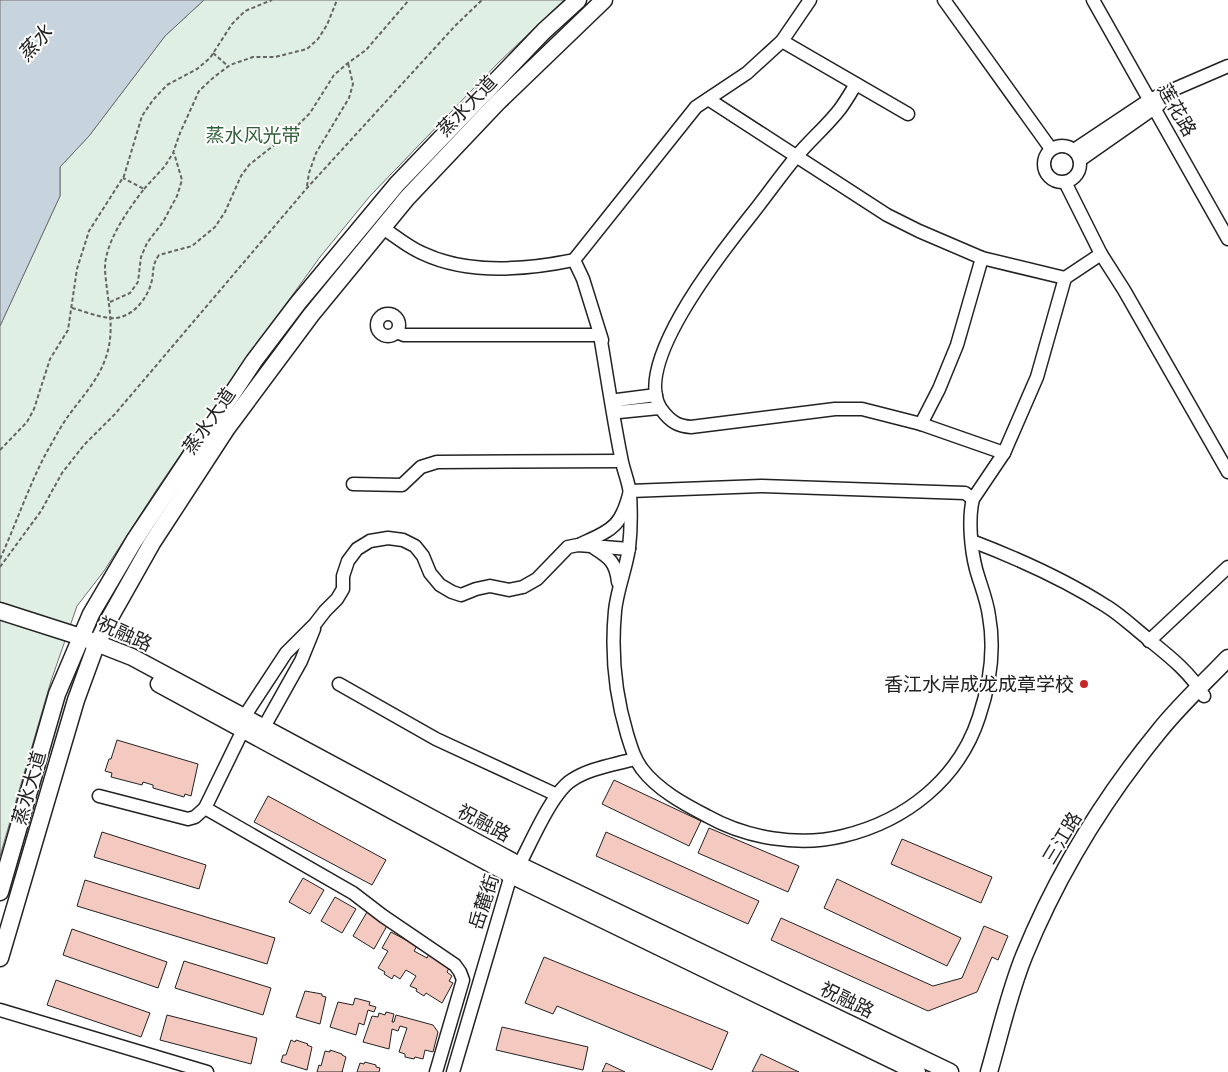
<svg xmlns="http://www.w3.org/2000/svg" width="1228" height="1072" viewBox="0 0 1228 1072" font-family="Figtree,'Noto Sans SC',sans-serif">
  <style>
    .green { fill: #e0efe3; stroke: #6f6f6f }
    .water { fill: #c7d3dd; stroke: #6f6f6f }
    .building { fill: #f3c9c0; stroke: #222 }
    .lines { fill: none; stroke-linecap: round; stroke-linejoin: round }
    .minor-casing { stroke: #222; stroke-width: 15 }
    .major-casing { stroke: #222; stroke-width: 19 }
    .path { stroke: #646464; stroke-width: 2; stroke-dasharray: 4 2.5; stroke-linecap: butt }
    .minor { stroke: #fff; stroke-width: 12 }
    .major { stroke: #fff; stroke-width: 16 }
    .poi-dot { fill: #c62828; stroke: #fff; stroke-width: 2 }
    .labels { text-anchor: middle; dominant-baseline: central; stroke-width: 4; stroke-linejoin: round; paint-order: stroke }
    .street-label { font-size: 19px; fill: #222; stroke: #fff }
    .park-label { font-size: 19px; fill: #2f5e38; stroke: #fff }
    .poi-label { font-size: 19px; fill: #222; stroke: #fff; text-anchor: end }
    .water-label { font-size: 20px; font-style: italic; fill: #222; stroke: #fff }
  </style>
  <rect width="100%" height="100%" fill="#fff"/>
  <polygon class="green" points="204,0 564,0 498,63 370,196 320,257 239,369 157,489 104,571 77,606 51,681 0,856 0,326 60,196 60,167 89,136 165,36"/>
  <polygon class="water" points="0,0 204,0 165,36 89,136 60,167 60,196 0,326"/>
  <g class="building">
    <polygon points="117,740 198,764 191,796 185,794 184,797 153,788 153,785 143,782 142,785 111,777 112,773 105,771 109,759 111,759"/>
    <polygon points="614,780 701,821 689,846 602,804"/>
    <polygon points="268,796 386,860 372,885 254,822"/>
    <polygon points="709,828 799,866 788,892 698,853"/>
    <polygon points="102,832 206,865 199,889 94,857"/>
    <polygon points="606,832 759,901 748,924 596,856"/>
    <polygon points="902,839 992,877 981,903 891,864"/>
    <polygon points="303,878 324,890 310,914 289,902"/>
    <polygon points="837,879 961,938 947,966 824,908"/>
    <polygon points="85,880 275,938 267,964 77,906"/>
    <polygon points="335,897 356,909 342,933 321,921"/>
    <polygon points="367,912 388,924 374,949 353,936"/>
    <polygon points="781,918 933,986 962,978 984,926 1008,936 998,960 992,957 977,992 928,1011 771,940"/>
    <polygon points="72,929 167,962 158,988 63,955"/>
    <polygon points="391,932 417,946 414,951 427,958 429,954 450,966 447,972 452,976 449,981 453,983 442,1003 426,993 424,996 416,991 417,989 410,986 416,976 406,970 400,979 394,975 392,979 384,974 385,972 378,968 388,951 382,948"/>
    <polygon points="544,957 728,1032 712,1070 557,1006 553,1014 525,1003"/>
    <polygon points="184,961 271,988 263,1015 175,988"/>
    <polygon points="56,980 150,1013 141,1037 47,1005"/>
    <polygon points="305,991 322,994 322,996 326,997 320,1024 296,1017"/>
    <polygon points="355,998 370,1002 369,1005 376,1007 374,1012 368,1010 364,1025 359,1023 356,1035 330,1027 338,1002 353,1005"/>
    <polygon points="386,1012 394,1014 392,1022 394,1022 396,1015 433,1025 438,1032 433,1052 425,1050 423,1059 415,1057 414,1059 405,1057 405,1054 399,1052 407,1028 400,1026 398,1031 392,1029 389,1049 363,1042 372,1016 378,1017 379,1013 385,1015"/>
    <polygon points="167,1015 257,1038 251,1064 160,1040"/>
    <polygon points="502,1027 588,1047 583,1070 496,1050"/>
    <polygon points="291,1040 295,1042 296,1040 308,1044 307,1045 312,1047 307,1070 281,1062 283,1055 286,1055"/>
    <polygon points="330,1050 342,1054 342,1055 346,1057 342,1072 343,1072 317,1072 319,1065 321,1066 325,1051 330,1052"/>
    <polygon points="761,1054 799,1072 752,1072"/>
    <polygon points="365,1062 376,1065 376,1067 380,1068 379,1072 357,1072 360,1063 364,1064"/>
    <polygon points="606,1063 625,1072 602,1072"/>
  </g>
  <g class="lines">
    <g class="minor-casing">
      <g id="minor">
        <polyline points="944,0 1051,149"/>
        <polyline points="1093,0 1228,239"/>
        <polyline points="782,41 908,114"/>
        <path d="M856,84C851,92 846,101 840,109C827,126 810,140 796,157C781,175 767,195 752,214C725,248 624,372 665,414C673,423 679,426 691,427L835,409H862L921,424L1004,453"/>
        <polyline points="708,99 887,215 919,231 982,258 1065,278"/>
        <circle cx="1062" cy="164" r="18"/>
        <polyline points="1074,150 1149,100 1228,66"/>
        <polyline points="1080,160 1160,104"/>
        <polyline points="1065,182 1101,254 1124,290 1228,472"/>
        <path d="M383,228C395,236 408,247 422,253C468,275 526,270 574,260L696,107L747,73L782,41L810,0"/>
        <polyline points="574,260 583,279 602,340"/>
        <circle cx="388" cy="325" r="11"/>
        <path d="M397,332L404,335H600C607,376 613,417 621,457C623,470 629,482 630,494C631,511 631,531 629,548C626,569 617,590 615,611C611,653 615,694 627,734C631,747 634,758 642,769C658,790 684,804 707,816C746,838 799,847 843,836C906,821 959,779 979,717C990,684 995,649 989,616C987,600 980,584 976,569C971,550 968,518 973,499L1004,453L1037,377L1065,278L1101,254"/>
        <polyline points="656,395 617,400 613,407 619,412 659,408"/>
        <polyline points="921,424 939,389 957,345 982,258"/>
        <polyline points="353,484 402,485 421,467 437,462 621,461"/>
        <path d="M972,541C1019,559 1064,579 1106,606C1121,615 1134,628 1148,639C1169,656 1190,672 1204,696"/>
        <path d="M581,544C613,529 621,527 630,491L761,486L965,493L973,499"/>
        <path d="M594,548C610,558 616,563 618,582"/>
        <polyline points="1149,641 1228,567"/>
        <polyline points="339,684 436,739 557,795"/>
        <polyline points="244,717 286,653 315,624 325,611 337,599 343,589 343,576 348,561 357,549 370,541 388,538 403,540 415,546 423,556 430,573 440,585 452,592 461,595 476,589 490,586 509,590 523,587 537,579 568,547 578,545 629,549"/>
        <polyline points="264,727 301,661 314,629"/>
        <polyline points="99,796 188,819 195,817 205,808 353,893 383,916 455,965 460,972 463,980 436,1072"/>
        <polyline points="205,808 243,730"/>
        <polyline points="0,1010 207,1072"/>
        <path d="M453,1072L511,875L519,865C531,843 552,792 572,780C590,768 614,765 634,759"/>
      </g>
    </g>
    <g class="major-casing">
      <g id="major">
        <polyline points="0,611 81,637 132,657 519,865 950,1072"/>
        <polyline points="159,684 511,875 917,1072"/>
        <polyline points="0,892 57,694 91,614 134,541 254,361 298,303 397,184 544,31 578,0"/>
        <polyline points="0,958 76,700 95,648 108,621 152,543 227,428 311,315 407,198 497,103 604,0"/>
        <path d="M989,1072C1000,1034 1009,993 1024,956C1057,875 1105,797 1160,730C1181,704 1205,682 1228,658"/>
      </g>
    </g>
    <g class="path">
      <polyline points="213,53 228,66"/>
      <polyline points="307,186 309,173 316,153 349,98 353,84 348,63"/>
      <polyline points="144,189 165,166 173,153 180,133 199,91 214,77 230,65 253,57 275,57 307,49 318,39 327,25 337,0"/>
      <polyline points="110,302 130,293 138,282 141,257 147,243 163,222 177,196 182,180 174,153"/>
      <path d="M72,308C84,311 97,317 110,318C131,320 148,299 152,280C154,269 152,265 159,255L192,246L215,227L225,212L241,176L249,165L293,130L310,113L334,75L348,63L366,50L409,0"/>
      <polyline points="0,450 27,422 34,409 50,359 68,330 77,269 89,231 124,176 142,116 153,100 167,85 197,69 210,58 232,24 245,11 272,0"/>
      <path d="M0,559C18,520 31,478 53,441C58,432 63,423 69,415C82,397 99,379 106,357C116,328 107,300 105,270C104,243 128,210 144,189L123,178"/>
      <polyline points="0,567 41,511 62,473 84,445 115,414 307,188 454,27 482,0"/>
    </g>
    <use href="#minor" class="minor"/>
    <use href="#major" class="major"/>
  </g>
  <circle class="poi-dot" cx="1084" cy="684" r="5"/>
  <g class="labels">
    <g class="street-label">
      <text transform="translate(467 106) rotate(-46)">蒸水大道</text>
      <text transform="translate(1177 110) rotate(60)">莲花路</text>
      <text transform="translate(209 421) rotate(-55)">蒸水大道</text>
      <text transform="translate(125 634) rotate(24)">祝融路</text>
      <text transform="translate(29 788) rotate(-74)">蒸水大道</text>
      <text transform="translate(484 823) rotate(28)">祝融路</text>
      <text transform="translate(1062 838) rotate(-59)">三江路</text>
      <text transform="translate(484 902) rotate(-72)">岳麓街</text>
      <text transform="translate(847 1000) rotate(26)">祝融路</text>
    </g>
    <g class="park-label">
      <text x="253" y="135">蒸水风光带</text>
    </g>
    <g class="poi-label">
      <text x="1074" y="684">香江水岸成龙成章学校</text>
    </g>
    <g class="water-label">
      <text transform="translate(35 43) rotate(-47)">蒸水</text>
    </g>
  </g>
</svg>
